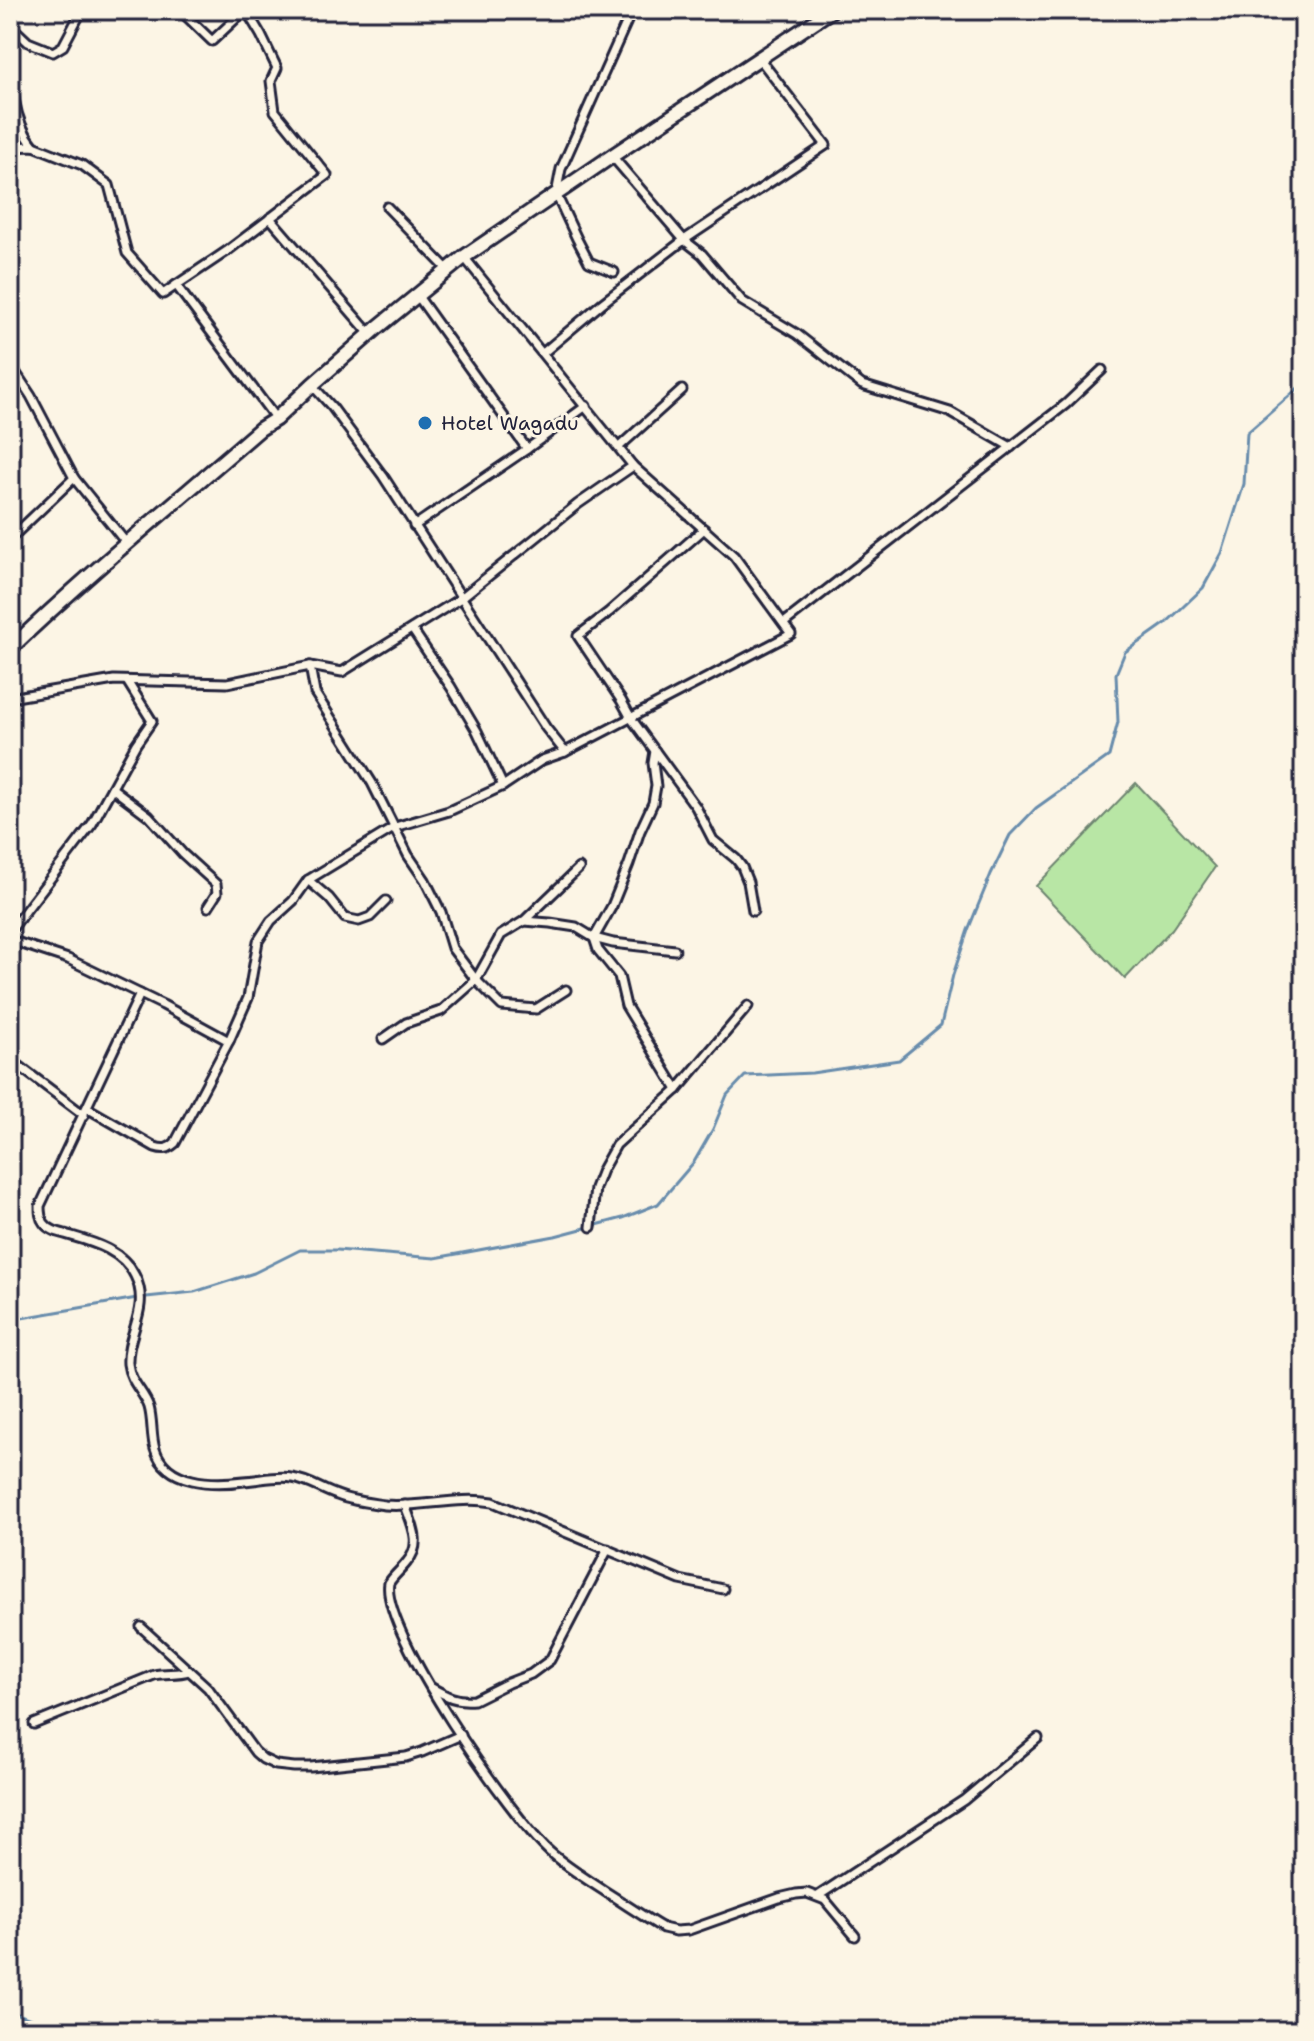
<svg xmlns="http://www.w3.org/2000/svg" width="1314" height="2041" viewBox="0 0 1314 2041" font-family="'Shantell Sans',sans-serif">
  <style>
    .green { fill: #b8e6a5; stroke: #6d8470; stroke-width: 2 }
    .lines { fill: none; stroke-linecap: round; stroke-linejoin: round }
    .stream { stroke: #688cac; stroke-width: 3 }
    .street-casing { stroke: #22223b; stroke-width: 13 }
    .primary-casing { stroke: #22223b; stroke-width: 18 }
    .street { stroke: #fcf5e5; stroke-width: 7 }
    .primary { stroke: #fcf5e5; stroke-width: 12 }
    .poi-dot { fill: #1f6fb2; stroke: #fcf5e5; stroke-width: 3 }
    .labels { text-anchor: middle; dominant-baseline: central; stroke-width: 6; stroke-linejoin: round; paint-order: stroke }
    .poi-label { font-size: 20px; fill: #22223b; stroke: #fcf5e5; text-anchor: start }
  </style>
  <rect width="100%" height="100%" fill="#fcf5e5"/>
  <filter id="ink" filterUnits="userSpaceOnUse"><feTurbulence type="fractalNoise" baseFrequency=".0125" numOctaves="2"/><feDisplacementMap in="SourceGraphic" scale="16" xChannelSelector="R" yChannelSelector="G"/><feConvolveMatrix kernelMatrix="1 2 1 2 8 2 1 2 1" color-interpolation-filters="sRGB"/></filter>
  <g filter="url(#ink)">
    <polygon class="green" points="1136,783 1215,867 1172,929 1125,979 1036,886"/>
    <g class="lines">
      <g class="stream">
        <polyline points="10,1320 137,1298 194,1292 254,1273 300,1250 337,1250 435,1258 555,1236 623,1218 658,1204 694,1162 713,1129 727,1095 745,1076 812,1073 899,1060 941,1025 953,975 968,930 991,874 1010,835 1036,808 1109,756 1118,722 1116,674 1125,652 1166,623 1203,588 1222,553 1244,484 1247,433 1304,383"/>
        <polyline points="10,2011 38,2022 52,2031"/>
      </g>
      <g class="street-casing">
        <g id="street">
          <polyline points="180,10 212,41 245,10"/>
          <polyline points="10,25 28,42 53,52 63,46 82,10"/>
          <path d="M10,26C12,64 7,114 34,146"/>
          <polyline points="10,147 34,146 82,165 109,185 127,253 163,294 227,251 327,175 275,111 271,81 277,68 261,35 246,10"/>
          <polyline points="612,156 684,240 702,254 742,301 797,334 862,385 950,412 1011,447"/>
          <polyline points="387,207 448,270"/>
          <polyline points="270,218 370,334"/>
          <polyline points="614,272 589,262 577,239 556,194 561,169 632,10"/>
          <polyline points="176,285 276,419"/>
          <polyline points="417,295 527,449"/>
          <polyline points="543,353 601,304 684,240 826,145 759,58"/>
          <polyline points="10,364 31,396 74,478 127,544"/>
          <polyline points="312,385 332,407 383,476 546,728 565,752"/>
          <polyline points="619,447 682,390"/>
          <polyline points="414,526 527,449 586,406"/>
          <polyline points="704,529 609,612 578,636 621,700 631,718 696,807 713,840 736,859 742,867 748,882 753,911"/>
          <polyline points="10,539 74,478"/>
          <polyline points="784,623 1066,404 1102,370"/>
          <polyline points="412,629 451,687 477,731 503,786"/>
          <polyline points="310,666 315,693 372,783 408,855 425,880 441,912 452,948 476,980 502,1006 536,1009 566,990"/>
          <polyline points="10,698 114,680 227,683 310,666 342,672 461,598 578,504 633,466"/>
          <polyline points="655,751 653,763 656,786 653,803 640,831 629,864 612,906 594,938 598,950 619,976 626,1006 677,1090"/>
          <polyline points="112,788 149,816 183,854 216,884 217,893 208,907"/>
          <polyline points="308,880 329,898 345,918 359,921 370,917 386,901"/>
          <polyline points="524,921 550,923 576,927 594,938 613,943 675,950"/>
          <polyline points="10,931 92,824 136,744 152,721 127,681"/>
          <polyline points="10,940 68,959 163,1005 229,1041"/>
          <path d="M140,994L40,1206C40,1212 40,1218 44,1223C49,1230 57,1232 65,1234C92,1242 122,1249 135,1276C151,1308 126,1334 128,1364C130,1382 144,1392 149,1407C153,1421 151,1436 155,1449C166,1485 214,1485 244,1481C260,1480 277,1475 292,1478C308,1480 322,1490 337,1495C352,1501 369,1503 385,1505C421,1508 457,1496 493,1502L680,1580L723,1589"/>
          <polyline points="383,1039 406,1023 441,1011 476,980 501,935 524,921 579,868"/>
          <polyline points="10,1059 84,1115"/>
          <path d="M87,1108L155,1147C164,1150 168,1149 175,1143L229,1041L248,998L258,941L271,921L293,901L308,880L395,827L449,811L503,786L542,760L565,752L791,634L734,556L633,466L464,257"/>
          <polyline points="591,1227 595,1188 602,1170 616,1145 677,1090 748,1006"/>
          <path d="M405,1505C412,1525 423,1544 407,1562C401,1570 394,1575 389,1583C380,1630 513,1820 551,1853C568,1868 588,1880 606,1892C625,1904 644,1917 663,1928L676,1931L689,1930L779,1898L796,1894L807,1893L825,1900L855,1936"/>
          <polyline points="141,1627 208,1688 255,1752 263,1759 276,1765 294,1767 311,1767 406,1757 422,1752 461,1735"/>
          <path d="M432,1688C446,1696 457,1702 474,1700L508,1683L531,1674L550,1660L608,1549"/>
          <path d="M34,1724L154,1675C166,1672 177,1675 189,1671"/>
          <polyline points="818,1896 964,1800 1038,1738"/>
        </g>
      </g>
      <g class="primary-casing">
        <path id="primary" d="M10,649C90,572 176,502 260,429L276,419L312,385L377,328L464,257L612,156L832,10"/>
      </g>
      <use href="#street" class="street"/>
      <use href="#primary" class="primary"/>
    </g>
  </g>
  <circle class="poi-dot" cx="425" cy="423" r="8"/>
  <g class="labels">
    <g class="poi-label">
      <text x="441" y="423">Hotel Wagadu</text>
    </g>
  </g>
  <rect width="1314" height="2041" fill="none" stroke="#fcf5e5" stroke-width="40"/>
  <rect x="20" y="20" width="1274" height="2001" fill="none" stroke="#22223b" stroke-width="3" filter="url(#ink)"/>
</svg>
